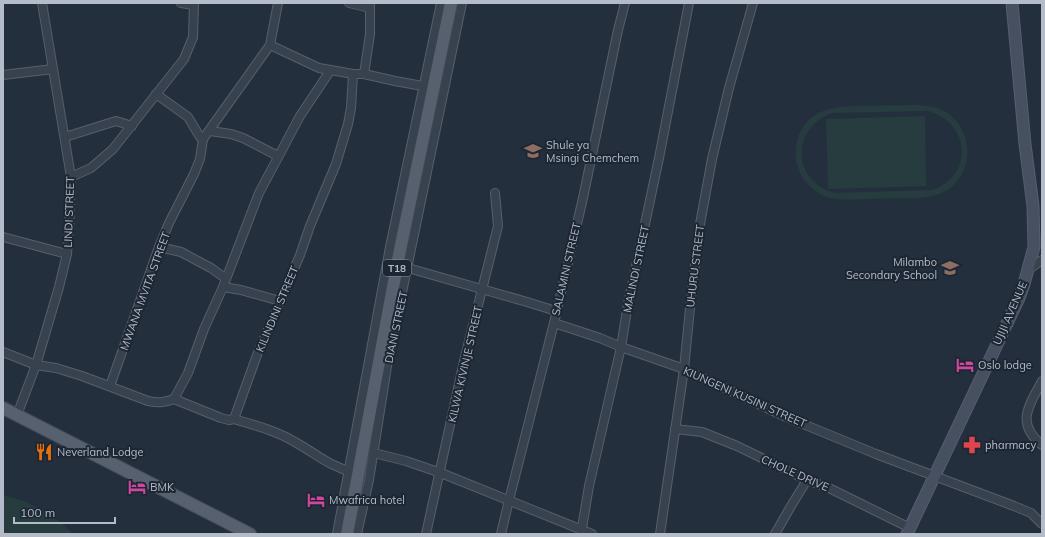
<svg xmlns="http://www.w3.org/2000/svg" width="1045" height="537" viewBox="0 0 1045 537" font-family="Mulish,sans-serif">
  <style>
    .green { fill: #263c3f; fill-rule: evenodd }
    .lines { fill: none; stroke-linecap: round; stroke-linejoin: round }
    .street-casing { stroke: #565f6c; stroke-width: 10 }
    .secondary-casing { stroke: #565f6c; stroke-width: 13 }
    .primary-casing { stroke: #414a57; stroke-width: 14 }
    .street { stroke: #38414e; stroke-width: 8 }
    .secondary { stroke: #465061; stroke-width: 11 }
    .primary { stroke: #56606e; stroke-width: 12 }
    .labels { text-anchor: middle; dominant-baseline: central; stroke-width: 4; stroke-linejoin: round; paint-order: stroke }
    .shield { fill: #1d2633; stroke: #878f9c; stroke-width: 1 }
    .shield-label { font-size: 10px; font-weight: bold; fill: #b4bcc9 }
    .poi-label { font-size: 11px; fill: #b4bcc9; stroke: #1d2633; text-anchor: start }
    .street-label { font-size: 11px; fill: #b4bcc9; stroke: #1d2633 }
  </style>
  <rect width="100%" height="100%" fill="#242f3e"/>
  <g class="green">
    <path d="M920,105C929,106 938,107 946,112C973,129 975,170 949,189C944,192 938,195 932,196C921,199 908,198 896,198C876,198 845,202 827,197C818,194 809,187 803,178C796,167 794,154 797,141C807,104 842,106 872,106C888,105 904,105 920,105ZM928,111C971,123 974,176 932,190L835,193C791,181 791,128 832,113Z"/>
    <polygon points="925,116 926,186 828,189 826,119"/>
    <path d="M3,495C29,501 55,514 73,534H3Z"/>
  </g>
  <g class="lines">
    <g class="street-casing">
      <g id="street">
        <polyline points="181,3 194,5"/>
        <polyline points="349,3 370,8"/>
        <polyline points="270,45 319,68 353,74 364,74 395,81 428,87"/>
        <polyline points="364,74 370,34 370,3"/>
        <polyline points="3,75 53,69"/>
        <polyline points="156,94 188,117 200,137 203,139"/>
        <polyline points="210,131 231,134 243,138 278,156"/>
        <polyline points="65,137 116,121 132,126"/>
        <polyline points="71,177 91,168 113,149 184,59 193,37 194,3"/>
        <polyline points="3,237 67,254"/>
        <polyline points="159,247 181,252 211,268 225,278"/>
        <polyline points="408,268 527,302 556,311"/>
        <polyline points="1028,270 1042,260"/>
        <polyline points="223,287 241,290 280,301"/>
        <polyline points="554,323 600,338 621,347 684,369 786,417 876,454 1014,506 1031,513 1042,524"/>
        <path d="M3,352L36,365L56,368L82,376L148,401C158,403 164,403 174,399L221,418L229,420L234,419L257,355L300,255L310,226L336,164L348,124L351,108L353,74"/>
        <path d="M1042,381C1029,406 1015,423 1042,445"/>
        <polyline points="110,386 159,247 169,223 194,174 200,159 203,139 270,45 278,3"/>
        <polyline points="174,399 188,373 204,329 223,287 259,193 300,116 330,71"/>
        <polyline points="17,415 36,365 59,287 67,254 69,232 71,177 42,3"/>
        <path d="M234,419C254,425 277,431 295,442C315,453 330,467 353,472"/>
        <polyline points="675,429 702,432 737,446 807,480 829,488 910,528"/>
        <polyline points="374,453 406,461 441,473 592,534"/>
        <polyline points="337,534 390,247 441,3"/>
        <polyline points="357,534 369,480 388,360 462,3"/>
        <polyline points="426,534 464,361 498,226 495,193"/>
        <polyline points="501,534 509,500 554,323 583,198 618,30 625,3"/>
        <polyline points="581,534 589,486 621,347 628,304 659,158 689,3"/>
        <polyline points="660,534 684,369 691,298 700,224 712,159 729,88 753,3"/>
        <polyline points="775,534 791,506 807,480"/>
      </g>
    </g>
    <g class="secondary-casing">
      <polyline id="secondary" points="907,534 1019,298 1024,284 1034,247 1033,206 1025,144 1012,3"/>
    </g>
    <g class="primary-casing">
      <g id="primary">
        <polyline points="3,408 250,534"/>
        <polyline points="347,534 399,255 451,3"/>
      </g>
    </g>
    <use href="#street" class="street"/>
    <use href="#secondary" class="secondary"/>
    <use href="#primary" class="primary"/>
  </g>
  <defs>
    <g id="school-bare" transform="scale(1.38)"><path d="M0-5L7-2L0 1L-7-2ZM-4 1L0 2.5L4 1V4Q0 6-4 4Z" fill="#8d6e63" stroke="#1d2633" stroke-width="2.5" paint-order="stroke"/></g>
    <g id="hotel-bare" transform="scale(1.38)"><path d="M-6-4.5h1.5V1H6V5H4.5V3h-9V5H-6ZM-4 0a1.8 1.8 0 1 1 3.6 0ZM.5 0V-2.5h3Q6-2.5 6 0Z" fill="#d1479c" stroke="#1d2633" stroke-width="2.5" paint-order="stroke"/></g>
    <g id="pharmacy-bare" transform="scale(1.38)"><path d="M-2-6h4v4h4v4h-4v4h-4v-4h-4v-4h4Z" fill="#e0444e" stroke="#1d2633" stroke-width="2.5" paint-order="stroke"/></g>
    <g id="restaurant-bare" transform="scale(1.38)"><path d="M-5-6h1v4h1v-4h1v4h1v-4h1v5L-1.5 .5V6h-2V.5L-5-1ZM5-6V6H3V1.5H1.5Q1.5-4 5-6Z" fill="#e8710a" stroke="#1d2633" stroke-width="2.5" paint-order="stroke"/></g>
  </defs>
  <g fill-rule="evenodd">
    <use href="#school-bare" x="533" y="151"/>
    <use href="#school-bare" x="950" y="268"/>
    <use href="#hotel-bare" x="965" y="365"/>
    <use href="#pharmacy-bare" x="972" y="445"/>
    <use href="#restaurant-bare" x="44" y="452"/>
    <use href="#hotel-bare" x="137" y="487"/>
    <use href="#hotel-bare" x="316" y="500"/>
  </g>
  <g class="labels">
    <rect class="shield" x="383" y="260" width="28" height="16" rx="3"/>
    <g class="shield-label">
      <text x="397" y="268">T18</text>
    </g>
    <g class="poi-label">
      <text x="546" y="145">Shule ya<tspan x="546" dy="13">Msingi Chemchem</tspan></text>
      <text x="937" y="262" text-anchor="end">Milambo<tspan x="937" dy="13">Secondary School</tspan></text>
      <text x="978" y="365">Oslo lodge</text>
      <text x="985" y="445">pharmacy</text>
      <text x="57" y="452">Neverland Lodge</text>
      <text x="150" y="487">BMK</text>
      <text x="329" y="500">Mwafrica hotel</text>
    </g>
    <g class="street-label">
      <text transform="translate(69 212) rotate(-88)">LINDI STREET</text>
      <text transform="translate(695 266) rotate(-83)">UHURU STREET</text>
      <text transform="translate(566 269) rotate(-77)">SALAMINI STREET</text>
      <text transform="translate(636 269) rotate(-78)">MALINDI STREET</text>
      <text transform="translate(145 291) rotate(-70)">MWANA MVITA STREET</text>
      <text transform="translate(277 309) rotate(-67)">KILINDINI STREET</text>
      <text transform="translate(1010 313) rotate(-66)">UJIJI AVENUE</text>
      <text transform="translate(396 327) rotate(-78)">DIANI STREET</text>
      <text transform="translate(465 364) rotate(-77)">KILWA KIVINJE STREET</text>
      <text transform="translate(745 397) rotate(24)">KIUNGENI KUSINI STREET</text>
      <text transform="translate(795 473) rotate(24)">CHOLE DRIVE</text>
    </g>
  </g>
  <rect width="1045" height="537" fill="none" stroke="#b4bcc9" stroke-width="8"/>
  <path d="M14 517v6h101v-6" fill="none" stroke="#b4bcc9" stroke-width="2"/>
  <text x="20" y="517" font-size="12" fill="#b4bcc9" stroke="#1d2633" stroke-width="3" paint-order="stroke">100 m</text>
</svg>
